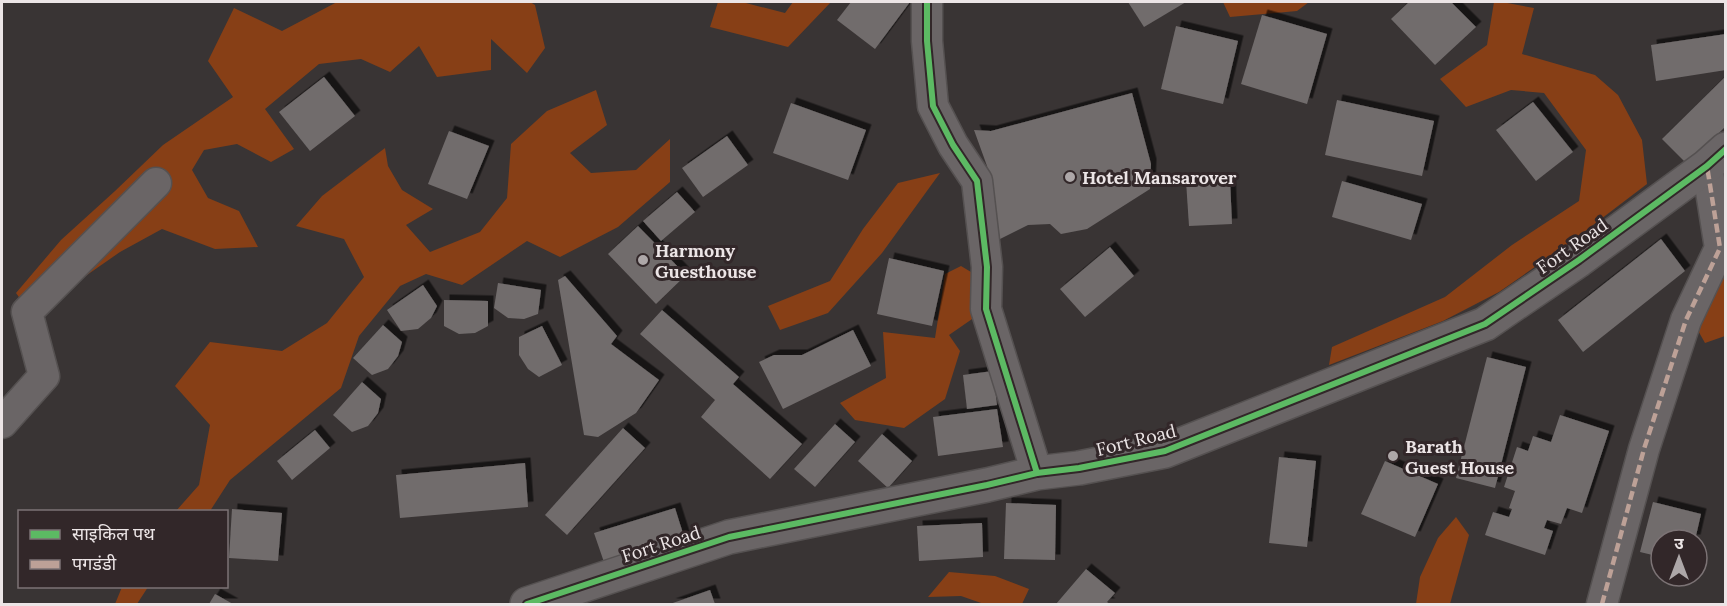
<svg xmlns="http://www.w3.org/2000/svg" width="1727" height="606" viewBox="0 0 1727 606" font-family="Lora,'Noto Sans Devanagari',serif">
  <style>
    .forest { fill: #873f16 }
    .building { fill: #716c6c; filter: url(#shadow) }
    .lines { fill: none; stroke-linecap: round; stroke-linejoin: round }
    .minor-casing { stroke: #555151; stroke-width: 33 }
    .tertiary-casing { stroke: #555151; stroke-width: 36 }
    .minor { stroke: #6a6566; stroke-width: 30 }
    .tertiary { stroke: #6a6566; stroke-width: 33 }
    .quiet { stroke: #bda197; stroke-width: 4.5; stroke-dasharray: 9 4.5; stroke-linecap: butt }
    .cycleway-casing { stroke: #322729; stroke-width: 10 }
    .cycleway { stroke: #5cba63; stroke-width: 6 }
    .poi-dot { fill: #ada7a8; stroke: #322729; stroke-width: 2 }
    .labels { text-anchor: middle; dominant-baseline: central; stroke-width: 6; stroke-linejoin: round; paint-order: stroke }
    .poi-label { font-size: 18px; font-weight: bold; fill: #ece5e6; stroke: #322729; text-anchor: start }
    .street-label { font-size: 18px; fill: #ece5e6; stroke: #322729 }
  </style>
  <defs>
    <filter id="shadow"><feDropShadow dx="5.5" dy="-5.5" stdDeviation="0" flood-color="#0009"/></filter>
  </defs>
  <rect width="100%" height="100%" fill="#393434"/>
  <g class="forest">
    <polygon points="337,2 530,2 535,5 545,48 527,73 491,39 491,70 437,77 419,46 390,72 361,59 319,64 265,109 294,149 271,162 237,144 204,150 192,170 208,198 239,211 258,247 215,249 162,229 120,252 31,314 16,293 61,240 115,191 163,145 233,97 208,61 234,8 282,31"/>
    <polygon points="718,2 742,2 785,13 793,2 831,2 788,47 710,27"/>
    <polygon points="1223,2 1309,2 1297,11 1230,17"/>
    <polygon points="1494,2 1502,2 1534,8 1522,54 1595,75 1618,95 1642,140 1647,184 1572,241 1499,292 1443,321 1329,365 1332,347 1445,297 1512,245 1579,201 1586,150 1544,93 1511,90 1466,107 1440,79 1487,45"/>
    <polygon points="596,90 607,125 570,153 591,173 636,170 670,139 670,182 618,227 560,257 527,241 462,285 426,274 400,286 359,336 341,388 230,480 210,511 176,511 199,485 210,425 175,386 210,342 282,351 327,323 364,277 344,239 296,226 322,196 385,148 388,166 402,190 433,209 406,225 430,252 480,232 507,198 511,144 547,111"/>
    <polygon points="940,173 882,253 828,313 780,330 768,306 830,281 863,229 898,183"/>
    <polygon points="1725,179 1725,336 1705,343 1696,327 1721,184"/>
    <polygon points="961,266 976,275 975,317 949,335 960,351 945,399 904,428 855,420 840,403 886,378 883,332 935,338 945,274"/>
    <polygon points="1456,517 1469,535 1450,604 1416,604 1420,577 1438,538"/>
    <polygon points="949,572 995,576 1029,589 1022,604 984,604 961,596 928,597"/>
    <polygon points="122,587 122,586 148,587 137,604 115,604"/>
  </g>
  <g class="building">
    <polygon points="851,2 910,2 875,49 837,20"/>
    <polygon points="1128,2 1186,2 1144,27"/>
    <polygon points="1409,2 1451,2 1476,27 1435,65 1391,19"/>
    <polygon points="1262,15 1327,34 1307,104 1241,84"/>
    <polygon points="1176,26 1238,41 1223,104 1161,89"/>
    <polygon points="1726,34 1726,70 1656,81 1651,45"/>
    <polygon points="1726,76 1726,126 1687,164 1662,139"/>
    <polygon points="324,77 355,116 310,151 279,112"/>
    <polygon points="1132,93 1151,164 1150,189 1087,229 1061,234 1050,224 1028,225 1000,239 987,166 974,130 991,131"/>
    <polygon points="1337,100 1434,121 1422,176 1325,155"/>
    <polygon points="1533,102 1573,152 1536,181 1496,130"/>
    <polygon points="791,103 866,130 848,180 773,153"/>
    <polygon points="449,131 489,146 467,199 428,184"/>
    <polygon points="727,136 748,165 703,197 682,168"/>
    <polygon points="1230,179 1232,224 1189,226 1186,181"/>
    <polygon points="1342,181 1422,204 1411,240 1332,217"/>
    <polygon points="677,192 695,212 661,241 643,221"/>
    <polygon points="638,226 686,275 656,304 608,254"/>
    <polygon points="1661,239 1685,271 1583,352 1558,320"/>
    <polygon points="1110,247 1134,276 1085,317 1060,289"/>
    <polygon points="889,258 944,271 932,326 877,314"/>
    <polygon points="565,276 617,336 611,344 659,380 636,413 598,437 584,435 558,280"/>
    <polygon points="498,283 541,290 538,314 524,319 508,318 494,308"/>
    <polygon points="423,285 437,306 431,318 418,329 401,331 387,310"/>
    <polygon points="444,300 488,301 488,326 475,333 459,334 444,326"/>
    <polygon points="662,310 739,377 733,384 802,444 770,479 701,417 715,400 640,334"/>
    <polygon points="383,325 402,342 398,356 388,369 372,375 353,358"/>
    <polygon points="542,326 562,365 539,377 528,369 519,355 519,337"/>
    <polygon points="853,330 871,366 783,409 759,362 774,355 802,355"/>
    <polygon points="1487,357 1526,367 1495,488 1456,478"/>
    <polygon points="993,371 997,405 967,409 963,375"/>
    <polygon points="362,382 381,399 378,413 368,426 352,432 333,415"/>
    <polygon points="997,409 1003,447 938,456 933,417"/>
    <polygon points="1560,415 1609,431 1582,513 1567,508 1561,524 1547,520 1544,528 1553,531 1545,555 1485,535 1493,512 1509,517 1512,509 1509,508 1515,491 1504,487 1517,447 1528,451 1533,436 1551,442"/>
    <polygon points="835,424 855,442 815,487 794,469"/>
    <polygon points="623,428 645,448 567,535 545,515"/>
    <polygon points="315,430 330,448 292,480 277,461"/>
    <polygon points="882,434 912,461 888,488 858,461"/>
    <polygon points="1279,457 1316,461 1307,547 1269,543"/>
    <polygon points="1385,461 1438,484 1415,537 1361,514"/>
    <polygon points="525,463 528,507 400,518 396,475"/>
    <polygon points="1653,502 1701,514 1695,540 1661,540 1661,557 1640,552"/>
    <polygon points="1006,503 1056,505 1055,560 1004,559"/>
    <polygon points="675,508 686,543 606,568 594,533"/>
    <polygon points="232,509 282,513 278,561 229,558"/>
    <polygon points="982,523 983,557 919,561 917,526"/>
    <polygon points="1086,569 1115,593 1107,602 1110,604 1056,604"/>
    <polygon points="710,590 715,604 670,604"/>
    <polygon points="215,594 233,604 209,604"/>
  </g>
  <g class="lines">
    <g class="minor-casing">
      <g id="minor">
        <polyline points="927,2 927,41 933,106 953,145 977,181 987,267 986,309 1037,473"/>
        <polyline points="2,423 44,376 27,312 156,183"/>
        <polyline points="1602,604 1644,449 1686,320 1720,248 1707,166"/>
      </g>
    </g>
    <g class="tertiary-casing">
      <polyline id="tertiary" points="527,604 729,537 987,485 1037,473 1079,468 1165,451 1485,324 1579,260 1707,166 1726,149"/>
    </g>
    <use href="#minor" class="minor"/>
    <use href="#tertiary" class="tertiary"/>
    <polyline class="quiet" points="1602,604 1644,449 1686,320 1720,248 1707,166"/>
    <g class="cycleway-casing">
      <g id="cycleway">
        <polyline points="927,2 927,41 933,106 953,145 977,181 987,267 986,309 1037,473"/>
        <polyline points="527,604 729,537 987,485 1037,473 1079,468 1165,451 1485,324 1579,260 1707,166 1726,149"/>
      </g>
    </g>
    <use href="#cycleway" class="cycleway"/>
  </g>
  <g class="poi-dot">
    <circle cx="1070" cy="177" r="6"/>
    <circle cx="643" cy="260" r="6"/>
    <circle cx="1393" cy="456" r="6"/>
  </g>
  <g class="labels">
    <g class="poi-label">
      <text x="1082" y="177">Hotel Mansarover</text>
      <text x="655" y="250">Harmony<tspan x="655" dy="21">Guesthouse</tspan></text>
      <text x="1405" y="446">Barath<tspan x="1405" dy="21">Guest House</tspan></text>
    </g>
    <g class="street-label">
      <text transform="translate(1572 246) rotate(-35)">Fort Road</text>
      <text transform="translate(1136 440) rotate(-14)">Fort Road</text>
      <text transform="translate(661 544) rotate(-18)">Fort Road</text>
    </g>
  </g>
  <rect width="1727" height="606" fill="none" stroke="#ece5e6" stroke-width="6"/>
  <rect x="18" y="510" width="210" height="78" fill="#322729" stroke="#7c7375" stroke-width="1.5"/>
  <rect x="30" y="530" width="30" height="9" fill="#5cba63" stroke="#7c7375" stroke-width="1.5"/>
  <text x="72" y="540" font-size="18" fill="#ece5e6">साइकिल पथ</text>
  <rect x="30" y="560" width="30" height="9" fill="#bda197" stroke="#7c7375" stroke-width="1.5"/>
  <text x="72" y="570" font-size="18" fill="#ece5e6">पगडंडी</text>
  <g transform="translate(1679 558)"><circle r="28" fill="#322729" stroke="#7c7375" stroke-width="1.5"/>
  <path d="M0-4.5L10 22L0 15L-10 22Z" fill="#ada7a8"/>
  <text y="-9" font-size="16" font-weight="bold" text-anchor="middle" fill="#ece5e6">उ</text>
  </g>
</svg>
